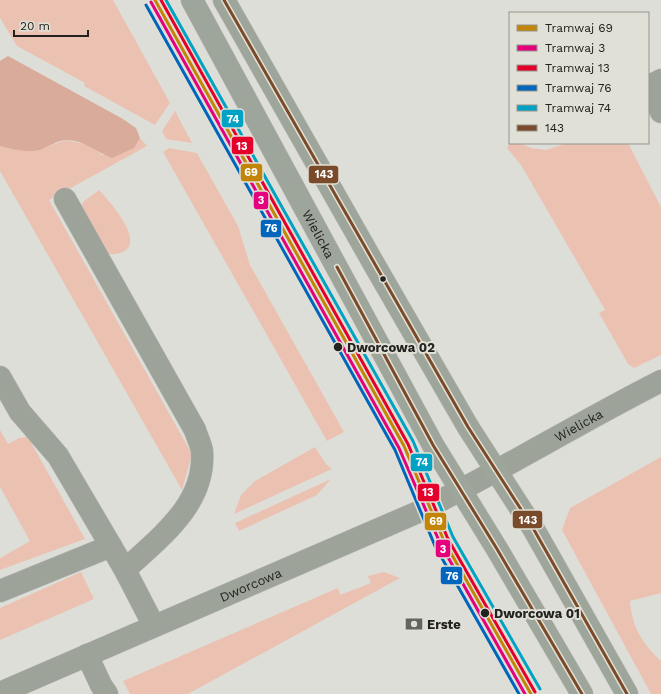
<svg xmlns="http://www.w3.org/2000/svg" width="661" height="694" viewBox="0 0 661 694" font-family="'Work Sans',sans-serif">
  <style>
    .green { fill: #ebc2b2 }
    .forest { fill: #d9ab9a }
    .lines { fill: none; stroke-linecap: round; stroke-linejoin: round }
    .minor-casing { stroke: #bbbbb8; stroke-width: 23 }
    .major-casing { stroke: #bbbbb8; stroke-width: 23 }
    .minor { stroke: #9da399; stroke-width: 22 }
    .major { stroke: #9ea59a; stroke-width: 22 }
    .bus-1-casing { stroke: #e1e0d6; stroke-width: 6 }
    .bus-1 { stroke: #7a4b2a; stroke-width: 3 }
    .tram-1-casing { stroke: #e1e0d6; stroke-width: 6 }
    .tram-2-casing { stroke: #e1e0d6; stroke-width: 6 }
    .tram-3-casing { stroke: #e1e0d6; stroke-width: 6 }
    .tram-4-casing { stroke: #e1e0d6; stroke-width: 6 }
    .tram-5-casing { stroke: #e1e0d6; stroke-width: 6 }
    .tram-1 { stroke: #c28508; stroke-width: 3 }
    .tram-2 { stroke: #e5007d; stroke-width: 3 }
    .tram-3 { stroke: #e4002b; stroke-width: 3 }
    .tram-4 { stroke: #0065bd; stroke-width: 3 }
    .tram-5 { stroke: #02a2c5; stroke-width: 3 }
    .bus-dot { fill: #22221e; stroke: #e1e0d6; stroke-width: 1.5 }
    .labels { text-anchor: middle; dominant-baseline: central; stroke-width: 4; stroke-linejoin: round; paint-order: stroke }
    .street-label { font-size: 13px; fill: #22221e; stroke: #e1e0d6 }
    .stop-label { font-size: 13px; font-weight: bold; fill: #22221e; stroke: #e1e0d6; text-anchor: start }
    .poi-label { font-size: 13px; font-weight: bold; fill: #22221e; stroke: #e1e0d6; text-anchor: start }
    .line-badge { stroke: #e1e0d6; stroke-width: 1.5 }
    .badge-label { font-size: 11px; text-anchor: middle; font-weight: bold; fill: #fff }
  </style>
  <rect width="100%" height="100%" fill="#deded9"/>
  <g class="green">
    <polygon points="0,0 113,0 170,103 155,125 84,86 85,83 17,46 0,18"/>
    <polygon points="175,111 192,143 166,139 162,131"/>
    <polygon points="140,138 147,146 49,200 192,454 182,490 0,171 0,146 7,148 37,151 65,140 89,145 102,155 134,148"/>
    <polygon points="510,143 520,143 531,148 546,150 567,143 628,143 661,207 661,355 634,368 628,364 599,313 605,310 521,165 507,148"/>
    <polygon points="169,148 197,153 238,226 250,265 344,432 327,441 163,152"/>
    <path d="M99,190C109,201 146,241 123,252C115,255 110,255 102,251L81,210L83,202Z"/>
    <polygon points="0,430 8,444 19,438 28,437 85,539 0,570 0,558 30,541 0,487"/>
    <polygon points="315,447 326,464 332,469 234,514 241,495 255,481"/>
    <path d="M661,457V593L630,601C632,627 642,643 661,661V694H651L562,530L570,508Z"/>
    <polygon points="331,479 317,495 239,531 235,523"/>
    <polygon points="81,572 94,599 0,640 0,608"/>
    <polygon points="384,572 400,578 188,694 130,694 123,681 338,588 340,595 371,583 368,576"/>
  </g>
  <path class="forest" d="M8,56L123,119L136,128L140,138L134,148L112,158C96,152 84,140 66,140C58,140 48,147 40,150C29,153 10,149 0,146V61Z"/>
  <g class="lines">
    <g class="minor-casing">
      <g id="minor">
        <polyline points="661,80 649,86 661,112"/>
        <path d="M65,199L195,430C197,437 201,444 202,451C206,504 160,537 125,570"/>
        <polyline points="0,377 20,412 58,456 125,570 154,626"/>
        <polyline points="0,591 111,546"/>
        <polyline points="87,655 101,685 107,694"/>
        <path id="s1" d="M0,693L416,513C499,472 578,423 661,381"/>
      </g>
    </g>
    <g class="major-casing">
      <g id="major">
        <path id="s2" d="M192,0L433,445L497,549L582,694"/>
        <polyline points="224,0 375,266 468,427 533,528 627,694"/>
      </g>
    </g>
    <use href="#minor" class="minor"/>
    <use href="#major" class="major"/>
    <g class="bus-1-casing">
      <g id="bus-1">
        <polyline points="224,0 468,427 533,528 627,694"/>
        <polyline points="337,267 433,445 497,549 582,694"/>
      </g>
    </g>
    <use href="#bus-1" class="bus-1"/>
    <g class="tram-1-casing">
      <polyline id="tram-1" points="155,0 404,446 444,541 531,694"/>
    </g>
    <g class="tram-2-casing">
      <polyline id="tram-2" points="151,2 399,448 440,543 525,694"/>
    </g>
    <g class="tram-3-casing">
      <polyline id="tram-3" points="161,0 408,444 448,539 535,692"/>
    </g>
    <g class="tram-4-casing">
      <polyline id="tram-4" points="146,5 395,450 435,546 519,694"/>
    </g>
    <g class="tram-5-casing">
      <polyline id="tram-5" points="166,0 413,441 453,537 540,689"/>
    </g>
    <use href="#tram-1" class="tram-1"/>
    <use href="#tram-2" class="tram-2"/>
    <use href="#tram-3" class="tram-3"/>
    <use href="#tram-4" class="tram-4"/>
    <use href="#tram-5" class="tram-5"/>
  </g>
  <defs>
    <g id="bank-bare" transform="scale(1.38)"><path d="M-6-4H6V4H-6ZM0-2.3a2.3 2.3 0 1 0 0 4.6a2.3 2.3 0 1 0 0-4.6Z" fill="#64645f" stroke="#e1e0d6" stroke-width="2.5" paint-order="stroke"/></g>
  </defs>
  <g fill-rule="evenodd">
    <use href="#bank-bare" x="414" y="624"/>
  </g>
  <g class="bus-dot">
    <circle cx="383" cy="279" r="3.5"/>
    <circle cx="338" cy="347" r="5"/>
    <circle cx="485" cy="613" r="5"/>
  </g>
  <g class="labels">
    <g class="street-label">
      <text stroke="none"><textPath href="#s2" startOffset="266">Wielicka</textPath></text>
      <text stroke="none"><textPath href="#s1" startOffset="638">Wielicka</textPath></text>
      <text stroke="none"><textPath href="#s1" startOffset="273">Dworcowa</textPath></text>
    </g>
    <g class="stop-label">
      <text x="347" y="347">Dworcowa 02</text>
      <text x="494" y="613">Dworcowa 01</text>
    </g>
    <g class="poi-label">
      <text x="427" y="624">Erste</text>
    </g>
  </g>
  <g class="line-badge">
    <rect x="221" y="109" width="23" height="19" rx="4" fill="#02a2c5"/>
    <rect x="231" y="136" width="23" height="19" rx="4" fill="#e4002b"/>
    <rect x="240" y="163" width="23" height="19" rx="4" fill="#c28508"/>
    <rect x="308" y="165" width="31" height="19" rx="4" fill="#7a4b2a"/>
    <rect x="253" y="191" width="16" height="19" rx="4" fill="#e5007d"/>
    <rect x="260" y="219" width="22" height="19" rx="4" fill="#0065bd"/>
    <rect x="410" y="453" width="23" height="19" rx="4" fill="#02a2c5"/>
    <rect x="417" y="483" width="23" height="19" rx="4" fill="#e4002b"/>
    <rect x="512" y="510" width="31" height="19" rx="4" fill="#7a4b2a"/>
    <rect x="424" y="512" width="23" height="19" rx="4" fill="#c28508"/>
    <rect x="435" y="539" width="16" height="19" rx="4" fill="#e5007d"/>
    <rect x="440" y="566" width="23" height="19" rx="4" fill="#0065bd"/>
  </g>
  <g class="badge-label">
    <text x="233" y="123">74</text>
    <text x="242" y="150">13</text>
    <text x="251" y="176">69</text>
    <text x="324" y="178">143</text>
    <text x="261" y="204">3</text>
    <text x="271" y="232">76</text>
    <text x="422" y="466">74</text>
    <text x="428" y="496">13</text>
    <text x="528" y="524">143</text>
    <text x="436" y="525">69</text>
    <text x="443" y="553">3</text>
    <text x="452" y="580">76</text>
  </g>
  <rect x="509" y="12" width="140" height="132" fill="#e1e0d6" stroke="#95948c"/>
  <rect x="517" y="25" width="20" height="6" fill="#c28508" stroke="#95948c"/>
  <text x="545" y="32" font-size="12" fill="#22221e">Tramwaj 69</text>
  <rect x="517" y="45" width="20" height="6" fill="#e5007d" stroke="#95948c"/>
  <text x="545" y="52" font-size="12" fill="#22221e">Tramwaj 3</text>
  <rect x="517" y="65" width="20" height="6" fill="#e4002b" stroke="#95948c"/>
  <text x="545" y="72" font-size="12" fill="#22221e">Tramwaj 13</text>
  <rect x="517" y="85" width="20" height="6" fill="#0065bd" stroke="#95948c"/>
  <text x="545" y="92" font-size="12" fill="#22221e">Tramwaj 76</text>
  <rect x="517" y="105" width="20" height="6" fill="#02a2c5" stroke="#95948c"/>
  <text x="545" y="112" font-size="12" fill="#22221e">Tramwaj 74</text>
  <rect x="517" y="125" width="20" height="6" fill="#7a4b2a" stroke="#95948c"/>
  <text x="545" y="132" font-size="12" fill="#22221e">143</text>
  <path d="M14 30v6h74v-6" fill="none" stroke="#22221e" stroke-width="2"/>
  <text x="20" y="30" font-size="12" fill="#22221e" stroke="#e1e0d6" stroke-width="3" paint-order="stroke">20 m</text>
</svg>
